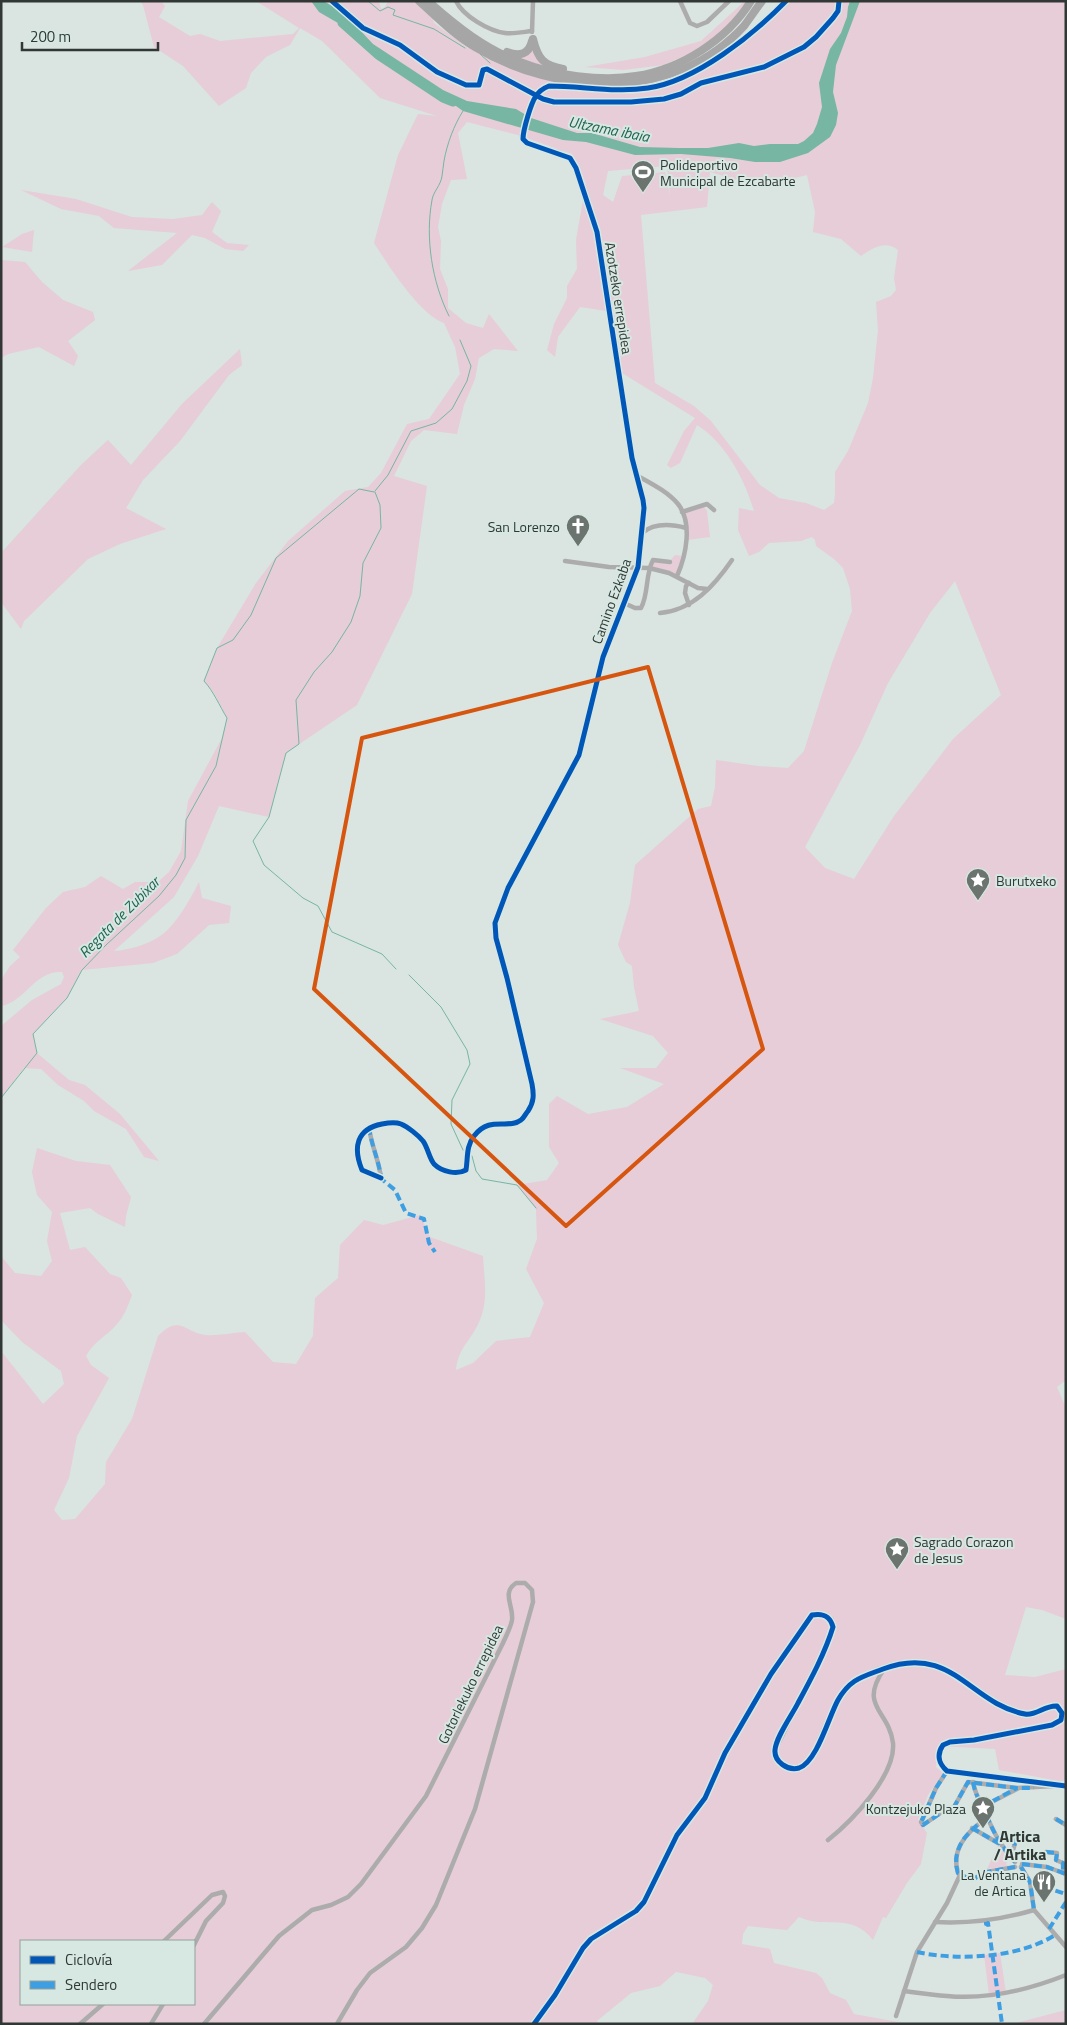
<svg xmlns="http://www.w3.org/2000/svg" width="1067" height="2025" viewBox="0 0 1067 2025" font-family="'Titillium Web',sans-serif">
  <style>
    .green { fill: #e6cdd8; fill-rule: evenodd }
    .water { fill: #76b6a2 }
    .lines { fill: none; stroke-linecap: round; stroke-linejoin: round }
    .stream { stroke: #76b6a2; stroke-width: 1 }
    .river { stroke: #76b6a2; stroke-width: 9 }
    .minor { stroke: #acacac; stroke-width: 4.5 }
    .tertiary { stroke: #acacac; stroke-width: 5.5 }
    .trunk { stroke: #a6a6a6; stroke-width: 8 }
    .quiet { stroke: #3e9ee2; stroke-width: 4; stroke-dasharray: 8 4; stroke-linecap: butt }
    .cycleway-casing { stroke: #d6e8e1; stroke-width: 8 }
    .cycleway { stroke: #0057b8; stroke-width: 5 }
    .marked { fill: none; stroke: #d65610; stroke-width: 4; stroke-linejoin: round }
    .labels { text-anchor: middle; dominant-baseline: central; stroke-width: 4; stroke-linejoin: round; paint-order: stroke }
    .poi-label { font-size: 14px; fill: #303734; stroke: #d6e8e1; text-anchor: start }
    .street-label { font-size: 14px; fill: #303734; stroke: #d6e8e1 }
    .water-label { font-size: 15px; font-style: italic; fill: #206351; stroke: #d6e8e1 }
    .quarter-label { font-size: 16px; font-weight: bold; fill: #303734; stroke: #d6e8e1 }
  </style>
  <rect width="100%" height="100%" fill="#dae4e0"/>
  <g class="green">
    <path d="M140,1H161L165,6L159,17L190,36L200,34L220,41L293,34L299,28L256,1H379L381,9L385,7L388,1H414L431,13L434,23L468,48L470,44L567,81L650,88L702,68L706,69L790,1H1066V1380L1057,1387L1066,1408V1619L1042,1610L1026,1607L1005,1675L1035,1677L1066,1669V1780L1059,1781L999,1770L995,1749L939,1746L936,1767L943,1773L928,1795L918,1820L927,1833L921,1864L907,1883L886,1918L883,1917L873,1940C850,1911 827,1930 799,1917L787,1930L748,1926L743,1934L742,1944L770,1949L774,1963L816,1973L822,1978L830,1993L846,2000L854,2014L909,2024H692L708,2001L713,1985L705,1978L676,1972L660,1986L631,1993L597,2021L599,2024H1V1351L43,1404L64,1384L61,1371L22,1342L1,1320V1256L15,1273L41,1276L52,1261L47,1241L52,1212L37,1195L32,1172L37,1148L76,1161L110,1165L131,1197L126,1216L125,1227L98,1214L90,1208L60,1213L70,1250L85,1247L110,1274L121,1278L132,1295C128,1306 124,1316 117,1324C106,1337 95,1340 86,1356L91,1365L109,1378L77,1436L69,1478L54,1510L62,1520L75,1519L105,1484L106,1462L132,1419L158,1336C180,1314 184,1332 205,1335C217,1336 232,1333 245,1332L273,1362L296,1364L313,1336L315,1298L338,1278L340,1245L364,1220L383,1225L420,1215L430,1237L483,1256C484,1278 489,1301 479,1322C471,1341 458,1347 456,1370L473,1363L496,1341L530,1337L544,1303L526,1269L537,1239L536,1209L517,1185L547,1180L559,1163L549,1147V1104L557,1096L588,1114L627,1107L664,1084L620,1068H656L668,1053L653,1036L600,1019L639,1011L634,987L632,966L626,962L618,945L630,903L635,865L698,809L711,806L715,787L716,760L758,766L788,768L804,751L832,663L852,611L850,589L843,568L834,559L816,546L815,540L812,537L801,541L769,543L759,552L749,556L738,530L739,508L754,511C745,480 725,442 697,425L680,463L671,468L667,465L684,431L695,418L622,373L607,311L580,307L558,337L555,357L547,350L554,324L567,298V286L577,269L576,240L586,183L572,154L518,135L467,122L458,133L467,179L451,180L442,204L438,227L441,241L440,269L448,289V308L466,323L483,328L489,314L518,351L494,349L479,358L475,379L464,405L457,434L424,430L411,441L394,476L427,486L412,594L357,705L286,753L269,817L219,806L198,856L174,897L114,951C130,950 150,944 163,934C177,923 191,898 199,882L202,898L231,906L229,923L209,925L177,954L153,963L82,970L67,998L33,1034L37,1053L69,1080L85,1085L120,1114L159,1161L144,1157L126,1129L94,1111L84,1101L58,1085L41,1069L24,1068L1,1098V1026L32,1000L61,984L64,977L62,972C35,970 26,1001 1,1006V980L10,966L20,957L13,950L46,908L63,892L85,887L101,876L123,889L135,882H158L169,872L181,851L188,801L222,738L227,718L214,693L204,681L217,648L256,583L288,541L345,491L368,487L381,473L407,424L429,419L460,374L455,347L444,323C419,314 389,266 374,243L398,155L418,114L437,116L380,98L322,41L300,28L290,45L266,57L251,73L246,88L219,106L183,66L154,47L143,5ZM372,34L415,53L435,71L422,65L406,51L372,37ZM667,166L670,196L665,172L622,176L613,202L603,195L608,171ZM710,172L745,182L790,179L807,175L815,212L813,232L841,239L861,256C873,248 885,240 898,250L894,278L896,290L891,296L876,302L878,330L873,378L868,403L848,451L835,472V494L834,503L824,510L806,503L779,498L760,485L711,421L694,406L655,383L641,215L707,207ZM955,581L1001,695L953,739L894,816L854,879L825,868L805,847L860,745L888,683L930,613ZM21,1941H194V2004H21Z"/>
    <polygon points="745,1 748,1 719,35 692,52 664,65 623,70 585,67 645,57 701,41"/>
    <polygon points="533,48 535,57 550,68 514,57"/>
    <polygon points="21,190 76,199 132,217 173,219 202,215 212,202 221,211 212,232 227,243 249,245 243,251 225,249 205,238 192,235 162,265 128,271 177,233 114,228 99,216 61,209"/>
    <polygon points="34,230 32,252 2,247 22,234"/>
    <polygon points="1,260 25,262 42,282 63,300 93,312 95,320 68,341 78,356 74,366 39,347 8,354 1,358"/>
    <polygon points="240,349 242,365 229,375 180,441 143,480 126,508 166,529 120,544 88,559 24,621 21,629 1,602 1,553 81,465 108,440 131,465 182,404"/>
    <polygon points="704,507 707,511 710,537 687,540 683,513"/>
    <polygon points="675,555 683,556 677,576 649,568 653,560 669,562"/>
    <polygon points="998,1845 1010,1858 1006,1864 1008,1866 987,1869"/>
    <polygon points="1000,1953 1006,1993 989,1995 984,1955"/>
    <polygon points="1066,2010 1066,2024 1012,2024"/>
  </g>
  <polygon class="water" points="311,1 323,1 342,11 373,44 443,90 467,101 516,109 531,118 577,133 592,133 640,147 679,148 708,148 739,143 754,146 770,144 798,144 804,141 813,133 817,124 822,107 819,83 830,49 841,33 847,17 848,7 850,1 860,1 836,65 833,92 838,113 836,125 830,137 808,153 780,162 755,162 730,158 681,154 635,155 586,142 563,140 463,111 350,30 319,12"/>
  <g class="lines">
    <g class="stream">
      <polyline points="368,1 380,11 388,7 395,10 393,15 434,29 465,48"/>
      <polyline points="480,54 490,63"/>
      <path d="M449,316C432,282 425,238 432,200C433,192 441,185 442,176C443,171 443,166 444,161C447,144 454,125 463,111"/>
      <polyline points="375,491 388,475 411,431 436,423 452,409 467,381 471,366 460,340"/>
      <polyline points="375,492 380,505 381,528 363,563 360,596 351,622 332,652 314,672 296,700 299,744 286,753 269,817 253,841 264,865 303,898 318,906 332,932 382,954 396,969"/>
      <polyline points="409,975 441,1007 467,1050 470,1064 452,1100 451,1124 463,1150"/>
      <path d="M1,1098L37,1053L33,1034L67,998L82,970L106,945L159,896L176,875L185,858L186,820L216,766L227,718C219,705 214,692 204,681L217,648L233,640L251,615L276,558L359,489L374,492"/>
      <polyline points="472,1156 476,1171 482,1179 517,1185 536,1208"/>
    </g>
    <polyline class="river" points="342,23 378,55 443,98 453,102"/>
    <g class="minor">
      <path d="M456,1C463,16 489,31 505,33C514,34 523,32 532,31"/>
      <polyline points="680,1 690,23 697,26 707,22 729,1"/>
      <polyline points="532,32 533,1"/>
      <path d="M636,475C650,483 667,491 678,504C693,523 686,556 677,576"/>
      <polyline points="682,512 707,504 714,510"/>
      <path d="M642,533C654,523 671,524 686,528"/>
      <polyline points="565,561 609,567 649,568 669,573 698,588 707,589"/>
      <path d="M624,603L635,608H641C649,593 645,575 653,560L670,562"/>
      <polyline points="689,605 685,593 686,586 689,583"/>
      <path d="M660,613C693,610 714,586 732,560"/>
      <path d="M369,1127C371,1145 379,1160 381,1178"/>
      <path d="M381,1178L362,1170C353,1148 356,1129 382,1124C387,1123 396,1122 401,1124C408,1127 418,1135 423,1141C428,1148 429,1158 434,1164C442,1172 457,1175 466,1170C468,1158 466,1146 474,1136C490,1115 508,1130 521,1120C524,1118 526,1113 528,1111C534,1102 534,1095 532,1084L507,978L496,938L495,923L508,888L579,755L603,657L638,567L643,522"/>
      <polyline points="947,1771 936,1788 923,1818 921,1822 923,1825 945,1810 954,1807 968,1782 1017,1788 1054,1786"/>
      <path d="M973,1782C975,1793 978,1798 983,1808C993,1830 998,1843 1015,1862"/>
      <polyline points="982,1807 1017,1789"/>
      <path d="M987,1818C969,1830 950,1848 958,1873L969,1879H973L987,1872L1015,1867"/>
      <polyline points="1056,1819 1066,1825"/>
      <polyline points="972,1828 998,1843"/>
      <path d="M828,1840C852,1821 896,1775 893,1743C889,1710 858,1707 884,1669"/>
      <polyline points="1046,1852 1057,1853 1056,1860 1063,1863 1063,1873"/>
      <polyline points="1011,1857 1018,1833"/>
      <polyline points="1022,1864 1047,1867 1066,1874"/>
      <polyline points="1021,1867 1030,1882 1034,1910 1066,1947"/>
      <path d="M935,1922C970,1924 1000,1920 1034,1910"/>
      <polyline points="164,1941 212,1895 223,1892 225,1896 223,1903 206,1921 194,1945"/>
      <path d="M904,1991C919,1993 933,1995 947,1996C988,2000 1028,1990 1066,1975"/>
      <polyline points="896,2016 917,1952 947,1903 960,1875"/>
      <polyline points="80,2024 103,2004"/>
      <polyline points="151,2024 163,2004"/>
      <path d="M204,2024L279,1936L312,1910L331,1905L348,1897L361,1884L426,1796L503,1643C506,1636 511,1627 512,1620C514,1606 501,1593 516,1583H525L532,1590L533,1602L475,1809L436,1905L422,1928L406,1947L370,1973L357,1990L337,2024"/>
      <polyline points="534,2024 555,1995 583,1948 591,1939 636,1911 644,1902 677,1835 705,1798 725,1753 771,1674"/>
    </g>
    <g class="tertiary">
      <path d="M643,522V500L632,458L597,232C592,217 580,168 570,159C559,148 527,150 522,136C528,118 530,94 549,86C582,86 616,93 648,88C696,81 753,35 786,1"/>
      <path d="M771,1674L812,1615L819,1614L831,1619L833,1627L825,1648L775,1749C776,1766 795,1775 808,1762C814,1756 817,1747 820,1739C831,1714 839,1687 865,1675C913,1652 939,1663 981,1692C993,1701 1009,1711 1025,1714C1036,1716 1045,1705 1057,1706L1062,1713L1061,1720L1052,1725L974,1740L950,1742L943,1745C936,1755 939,1764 947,1771L1066,1786"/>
    </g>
    <g class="trunk">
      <path d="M419,1C437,17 454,35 475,47C558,96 674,103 744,26C750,18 756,9 762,1"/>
      <path d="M428,1C456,26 485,49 520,62C553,75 601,82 636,76C681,69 727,40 751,1"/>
      <path d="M533,39C538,59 543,65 563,69"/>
      <path d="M507,52C520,57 529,54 532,41"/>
    </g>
    <g class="quiet">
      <path d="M369,1127C371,1145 379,1160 381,1178"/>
      <polyline points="379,1177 395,1190 406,1213 424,1219 429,1243 435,1252"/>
      <polyline points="947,1771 936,1788 923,1818 921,1822 923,1825 945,1810 954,1807 968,1782 1017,1788 1034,1788"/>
      <path d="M973,1782C975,1793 978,1798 983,1808C993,1830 998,1843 1015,1862"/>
      <polyline points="982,1807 1017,1788"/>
      <path d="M987,1818C969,1830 950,1848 958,1873L969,1879H973L987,1872L1015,1867"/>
      <polyline points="1056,1819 1066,1825"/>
      <polyline points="972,1828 1000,1844"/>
      <polyline points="1046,1852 1057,1853 1056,1860 1063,1863 1063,1873"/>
      <polyline points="1011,1857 1018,1833"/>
      <polyline points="1022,1864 1047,1867 1066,1874"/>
      <polyline points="1021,1867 1030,1882 1034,1910"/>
      <polyline points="1044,1887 1066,1894"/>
      <polyline points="986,1922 986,1924 988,1923 1002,2024"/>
      <polyline points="1049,1929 1066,1902"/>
      <path d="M917,1952C958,1961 1019,1958 1055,1935"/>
    </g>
    <g class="cycleway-casing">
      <g id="cycleway">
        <polyline points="332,1 363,28 400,45 437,72 466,85 479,85 483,70 487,69 543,99 554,102 631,102 664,99 681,94 701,83 764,67 804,47 816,37 833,18 838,11 839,1"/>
        <path d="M381,1178L362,1170C353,1148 356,1129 382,1124C387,1123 396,1122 401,1124C408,1127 418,1135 423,1141C428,1148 429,1158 434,1164C442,1172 457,1175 466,1170C468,1158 466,1146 474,1136C490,1115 508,1130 521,1120C524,1118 526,1113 528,1111C534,1102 534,1095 532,1084L507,978L496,938L495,923L508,888L579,755L603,657L638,567L644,508L643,500L632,458L597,232L576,168L570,158L527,143L523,139C523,130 531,103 536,96C539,91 544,88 549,86C582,86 616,93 648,88C696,81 753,35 786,1"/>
        <path d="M534,2024L555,1995L583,1948L591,1939L636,1911L644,1902L677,1835L705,1798L725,1753L771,1674L812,1615C823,1613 830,1616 833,1627C825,1653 811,1679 798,1703C792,1715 776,1737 775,1750C774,1762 788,1771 799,1768C817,1762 829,1716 838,1700C850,1679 862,1677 883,1669C952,1643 970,1704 1025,1714C1036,1716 1045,1705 1057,1706L1062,1713L1061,1720L1052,1725L974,1740L950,1742L943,1745C936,1755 939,1764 947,1771L1066,1786"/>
      </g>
    </g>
    <use href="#cycleway" class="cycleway"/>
  </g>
  <path class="marked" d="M648,667L763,1049L566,1226L314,989L362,738Z"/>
  <defs>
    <g id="stadium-pin" transform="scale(1.25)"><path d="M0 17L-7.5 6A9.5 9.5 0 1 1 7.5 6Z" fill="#6c7470" stroke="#d6e8e1"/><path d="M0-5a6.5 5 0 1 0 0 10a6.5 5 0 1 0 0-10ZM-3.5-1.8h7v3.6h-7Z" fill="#fff"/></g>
    <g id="church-pin" transform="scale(1.25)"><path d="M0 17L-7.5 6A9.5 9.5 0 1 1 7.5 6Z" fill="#6c7470" stroke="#d6e8e1"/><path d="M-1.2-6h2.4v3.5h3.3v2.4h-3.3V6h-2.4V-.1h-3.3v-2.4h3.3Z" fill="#fff"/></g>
    <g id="sight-pin" transform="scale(1.25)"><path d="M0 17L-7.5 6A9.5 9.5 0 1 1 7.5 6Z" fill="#6c7470" stroke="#d6e8e1"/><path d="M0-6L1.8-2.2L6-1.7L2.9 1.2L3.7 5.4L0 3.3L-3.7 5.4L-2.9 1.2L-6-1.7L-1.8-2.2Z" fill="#fff"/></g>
    <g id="restaurant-pin" transform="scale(1.25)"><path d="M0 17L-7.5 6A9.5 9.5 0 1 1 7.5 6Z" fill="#6c7470" stroke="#d6e8e1"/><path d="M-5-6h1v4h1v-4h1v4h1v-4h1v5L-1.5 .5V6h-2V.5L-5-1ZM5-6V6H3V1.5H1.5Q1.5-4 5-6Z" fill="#fff"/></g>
  </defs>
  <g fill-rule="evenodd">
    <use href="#stadium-pin" x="643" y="172"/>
    <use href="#church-pin" x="578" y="526"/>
    <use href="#sight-pin" x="978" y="880"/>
    <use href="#sight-pin" x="897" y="1549"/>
    <use href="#sight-pin" x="983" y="1808"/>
    <use href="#restaurant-pin" x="1044" y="1882"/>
  </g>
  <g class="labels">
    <g class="poi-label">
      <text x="660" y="164">Polideportivo<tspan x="660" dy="16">Municipal de Ezcabarte</tspan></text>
      <text x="560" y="526" text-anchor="end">San Lorenzo</text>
      <text x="996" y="880">Burutxeko</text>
      <text x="914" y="1541">Sagrado Corazon<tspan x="914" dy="16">de Jesus</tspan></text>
      <text x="966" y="1808" text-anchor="end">Kontzejuko Plaza</text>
      <text x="1026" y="1874" text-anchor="end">La Ventana<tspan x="1026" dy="16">de Artica</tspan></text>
    </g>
    <g class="street-label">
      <text transform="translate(619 298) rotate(81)">Azotzeko errepidea</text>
      <text transform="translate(611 601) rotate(-70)">Camino Ezkaba</text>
      <text transform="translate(470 1684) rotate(-64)">Gotorlekuko errepidea</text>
    </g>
    <g class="water-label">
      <text transform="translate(609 129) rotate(11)">Ultzama ibaia</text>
      <text transform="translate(119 917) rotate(-45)">Regata de Zubixar</text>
    </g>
    <g class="quarter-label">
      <text x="1020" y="1836">Artica<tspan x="1020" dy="18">/ Artika</tspan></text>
    </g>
  </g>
  <rect width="1067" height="2025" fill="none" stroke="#303734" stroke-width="5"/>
  <rect x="20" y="1940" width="175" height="65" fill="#d6e8e1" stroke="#94a19c"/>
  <rect x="30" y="1956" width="25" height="8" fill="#0057b8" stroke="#94a19c"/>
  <text x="65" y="1965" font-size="15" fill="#303734">Ciclovía</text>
  <rect x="30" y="1981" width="25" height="8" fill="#3e9ee2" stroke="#94a19c"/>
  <text x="65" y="1990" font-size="15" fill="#303734">Sendero</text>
  <path d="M22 42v8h136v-8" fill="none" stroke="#303734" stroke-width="2.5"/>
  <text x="30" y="42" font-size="15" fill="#303734" stroke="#d6e8e1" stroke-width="4" paint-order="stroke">200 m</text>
</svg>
